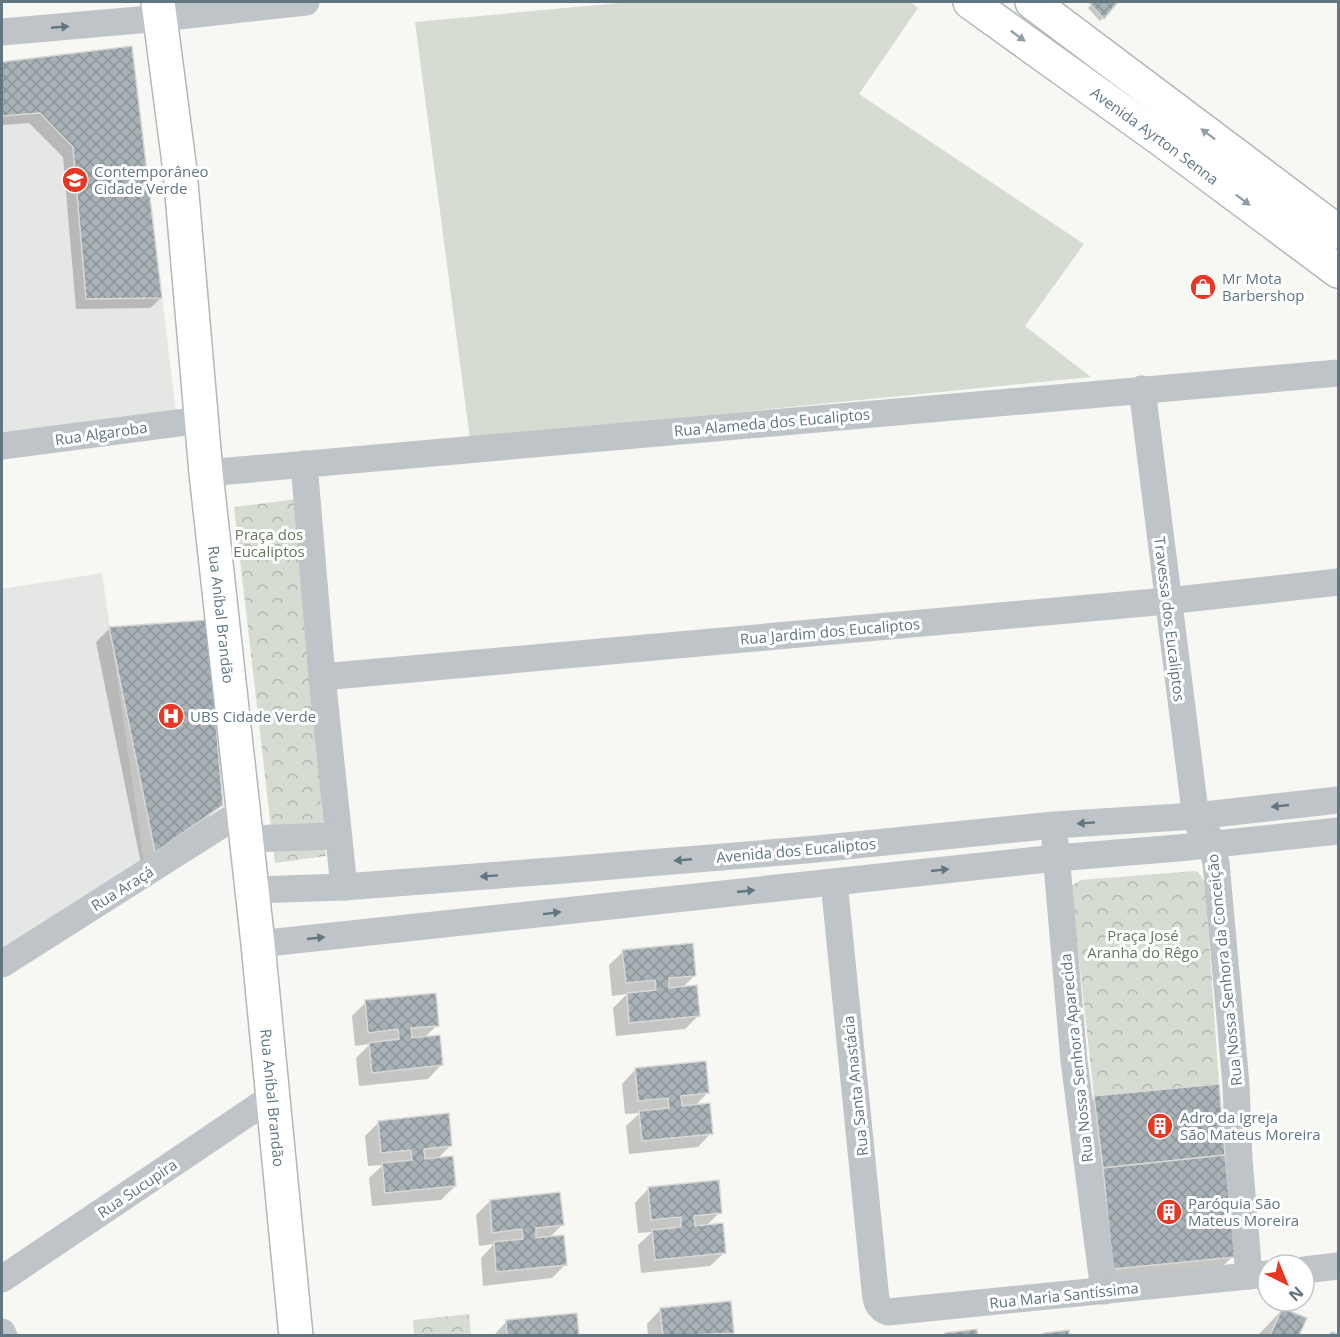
<svg xmlns="http://www.w3.org/2000/svg" width="1340" height="1337" viewBox="0 0 1340 1337" font-family="'Open Sans',sans-serif">
  <style>
    .built { fill: #e5e7e5 }
    .grass { fill: #d7dcd3 }
    .forest { fill: url(#forest-crowns) }
    .shadow { fill: #0003 }
    .building { fill: url(#building-cross-hatch); stroke: #d9d8d6; stroke-width: 1.5 }
    .lines { fill: none; stroke-linecap: round; stroke-linejoin: round }
    .secondary-casing { stroke: #b0b8bc; stroke-width: 36 }
    .primary-casing { stroke: #b1b8bb; stroke-width: 36 }
    .street { stroke: #bec4c7; stroke-width: 27 }
    .secondary { stroke: #fff; stroke-width: 33 }
    .primary { stroke: #fff; stroke-width: 33 }
    .oneway { fill: #617680 }
    .oneway2 { fill: #909fa6 }
    .labels { text-anchor: middle; dominant-baseline: central; stroke-width: 6; stroke-linejoin: round; paint-order: stroke }
    .street-label { font-size: 15px; fill: #617680; stroke: #fff }
    .poi-label { font-size: 15px; fill: #617680; stroke: #fff; text-anchor: start }
    .park-label { font-size: 15px; fill: #677860; stroke: #fff }
  </style>
  <defs>
    <pattern id="forest-crowns" width="20" height="18" patternUnits="userSpaceOnUse" patternTransform="scale(1.5)"><rect width="20" height="18" fill="#d7dcd3"/><path d="M2 6a3 3 0 1 1 6 0M12 15a3 3 0 1 1 6 0" fill="none" stroke="#b2b7b0"/></pattern>
    <pattern id="building-cross-hatch" width="8" height="8" patternUnits="userSpaceOnUse" patternTransform="scale(1.5)"><rect width="8" height="8" fill="#a7b1b6"/><path d="M0 0l8 8M0 8l8-8" fill="none" stroke="#8b9599"/></pattern>
  </defs>
  <rect width="100%" height="100%" fill="#f7f7f4"/>
  <g class="built">
    <polygon points="132,46 176,413 2,432 2,62"/>
    <polygon points="102,573 144,863 2,957 2,589"/>
  </g>
  <polygon class="grass" points="630,2 911,2 918,8 859,94 1084,244 1025,326 1091,377 470,439 415,22"/>
  <g class="forest">
    <polygon points="297,499 326,856 275,863 234,507"/>
    <polygon points="1194,871 1198,872 1205,882 1219,1084 1094,1096 1071,886 1081,880"/>
    <polygon points="469,1314 471,1335 414,1335 413,1320"/>
  </g>
  <g class="shadow">
    <polygon points="1094,2 1117,2 1100,21 1088,8"/>
    <polygon points="131,48 161,298 150,308 76,309 63,157 29,123 2,125 2,64"/>
    <polygon points="109,629 221,804 207,818 141,864 96,642"/>
    <polygon points="623,952 695,975 682,988 699,1015 685,1029 616,1036 613,1008 627,994 612,996 609,965"/>
    <polygon points="366,1002 437,1025 424,1038 441,1065 428,1079 359,1086 356,1058 370,1044 355,1046 352,1016"/>
    <polygon points="635,1070 707,1093 694,1107 711,1133 698,1147 629,1154 626,1126 640,1113 625,1114 622,1084"/>
    <polygon points="1095,1098 1233,1256 1219,1270 1100,1282 1092,1101"/>
    <polygon points="379,1122 451,1145 437,1159 455,1186 441,1200 372,1206 369,1178 383,1165 368,1166 365,1136"/>
    <polygon points="648,1189 720,1212 706,1226 724,1253 710,1266 641,1273 638,1245 652,1232 638,1233 635,1203"/>
    <polygon points="490,1201 562,1225 549,1238 566,1264 552,1278 483,1286 481,1258 494,1244 479,1246 476,1215"/>
    <polygon points="660,1310 732,1333 729,1336 648,1336 647,1324"/>
    <polygon points="1282,1310 1297,1336 1257,1336"/>
    <polygon points="507,1321 577,1336 493,1336"/>
    <polygon points="1332,1331 1338,1334 1338,1336 1327,1336"/>
  </g>
  <g class="building">
    <polygon points="1092,2 1118,2 1104,19 1090,4"/>
    <polygon points="132,46 162,298 86,299 73,147 40,113 2,116 2,62"/>
    <polygon points="207,620 223,805 155,852 109,627"/>
    <polygon points="693,943 696,976 669,978 669,988 697,985 700,1016 629,1023 627,993 656,990 655,980 626,983 622,950"/>
    <polygon points="436,993 439,1026 411,1028 412,1038 440,1035 443,1065 372,1073 369,1043 399,1039 398,1029 368,1033 365,1000"/>
    <polygon points="706,1061 709,1093 681,1096 682,1106 710,1103 713,1134 642,1141 639,1111 669,1108 668,1098 638,1101 635,1068"/>
    <polygon points="1219,1084 1225,1155 1103,1168 1094,1096"/>
    <polygon points="449,1113 452,1146 424,1149 425,1159 453,1156 456,1186 385,1193 382,1163 412,1160 411,1150 381,1153 378,1121"/>
    <polygon points="1225,1155 1235,1257 1113,1269 1103,1168"/>
    <polygon points="719,1180 722,1213 694,1216 695,1226 723,1223 726,1253 655,1260 652,1230 681,1227 681,1217 651,1220 648,1187"/>
    <polygon points="560,1192 564,1225 536,1228 536,1238 564,1235 567,1265 496,1272 494,1242 523,1239 522,1229 492,1233 490,1200"/>
    <polygon points="731,1301 734,1333 663,1336 660,1308"/>
    <polygon points="1282,1308 1307,1318 1299,1336 1270,1336"/>
    <polygon points="577,1313 579,1336 507,1336 506,1320"/>
    <polygon points="977,1329 978,1336 945,1336 945,1333"/>
    <polygon points="1069,1330 1069,1336 1044,1336 1044,1333"/>
  </g>
  <g class="lines">
    <g class="secondary-casing">
      <g id="secondary">
        <path id="s1" d="M158,2L180,171L206,473L258,944L296,1336"/>
      </g>
    </g>
    <g class="primary-casing">
      <g id="primary">
        <path id="s2" d="M970,2L1162,140L1338,271"/>
        <polyline points="1032,2 1338,232"/>
      </g>
    </g>
    <g class="street">
      <polyline points="2,32 161,18 306,2"/>
      <polyline points="1142,389 1196,819 1199,826 1209,836 1216,863 1236,1085 1239,1159 1249,1276"/>
      <polyline points="2,446 201,420"/>
      <polyline points="304,464 322,677 344,887"/>
      <polyline points="206,473 1338,373"/>
      <polyline points="322,677 1167,601 1338,582"/>
      <polyline points="246,839 337,836"/>
      <polyline points="1055,842 1074,1061 1104,1291"/>
      <path d="M834,882L875,1290C876,1301 877,1308 888,1312L1268,1274"/>
      <polyline points="252,890 344,887 564,870 806,850 1054,825 1196,816 1338,800"/>
      <polyline points="258,944 1056,858 1178,848 1338,831"/>
      <polyline points="2,964 243,811"/>
      <polyline points="1304,1270 1338,1266"/>
      <polyline points="2,1279 272,1097"/>
      <polyline points="2,1332 4,1336"/>
    </g>
    <use href="#secondary" class="secondary"/>
    <use href="#primary" class="primary"/>
  </g>
  <defs><path id="oneway-solid" d="M-6-.8H1V-3.2L6.5 0L1 3.2V.8H-6Z" transform="scale(1.5)"/></defs>
  <g class="oneway">
    <use href="#oneway-solid" transform="translate(60 27) rotate(-5)"/>
    <use href="#oneway-solid" transform="translate(1280 806) rotate(174)"/>
    <use href="#oneway-solid" transform="translate(1086 823) rotate(176)"/>
    <use href="#oneway-solid" transform="translate(683 860) rotate(175)"/>
    <use href="#oneway-solid" transform="translate(940 870) rotate(-6)"/>
    <use href="#oneway-solid" transform="translate(489 876) rotate(176)"/>
    <use href="#oneway-solid" transform="translate(746 891) rotate(-6)"/>
    <use href="#oneway-solid" transform="translate(552 913) rotate(-7)"/>
    <use href="#oneway-solid" transform="translate(316 938) rotate(-6)"/>
  </g>
  <g class="oneway2">
    <use href="#oneway-solid" transform="translate(1018 36) rotate(36)"/>
    <use href="#oneway-solid" transform="translate(1208 134) rotate(-143)"/>
    <use href="#oneway-solid" transform="translate(1243 200) rotate(37)"/>
  </g>
  <defs>
    <g id="school-disc" transform="scale(1.35)"><circle r="9.5" fill="#e73824" stroke="#fff"/><path d="M0-5L7-2L0 1L-7-2ZM-4 1L0 2.5L4 1V4Q0 6-4 4Z" fill="#fff"/></g>
    <g id="shop-disc" transform="scale(1.35)"><circle r="9.5" fill="#e73824" stroke="#fff"/><path d="M-5-2.5h2.3a2.7 3.5 0 0 1 5.4 0H5L5.5 6h-11ZM-1.5-2.5h3a1.5 2.3 0 0 0-3 0Z" fill="#fff"/></g>
    <g id="hospital-disc" transform="scale(1.35)"><circle r="9.5" fill="#e73824" stroke="#fff"/><path d="M-5-5h3v3.5h4V-5h3V5h-3V1.5h-4V5h-3Z" fill="#fff"/></g>
    <g id="building-disc" transform="scale(1.35)"><circle r="9.5" fill="#e73824" stroke="#fff"/><path d="M-4-6H4V6H1V3H-1V6H-4ZM-2.5-4.3h1.7v1.8h-1.7ZM.8-4.3h1.7v1.8H.8ZM-2.5-1h1.7V.8h-1.7ZM.8-1h1.7V.8H.8Z" fill="#fff"/></g>
  </defs>
  <g fill-rule="evenodd">
    <use href="#school-disc" x="75" y="180"/>
    <use href="#shop-disc" x="1203" y="287"/>
    <use href="#hospital-disc" x="171" y="716"/>
    <use href="#building-disc" x="1160" y="1126"/>
    <use href="#building-disc" x="1169" y="1212"/>
  </g>
  <g class="labels">
    <g class="street-label">
      <text stroke="none"><textPath href="#s2" startOffset="228">Avenida Ayrton Senna</textPath></text>
      <text transform="translate(772 422) rotate(-5)">Rua Alameda dos Eucaliptos</text>
      <text transform="translate(101 433) rotate(-8)">Rua Algaroba</text>
      <text stroke="none"><textPath href="#s1" startOffset="616">Rua Aníbal Brandão</textPath></text>
      <text transform="translate(1170 619) rotate(83)">Travessa dos Eucaliptos</text>
      <text transform="translate(830 631) rotate(-5)">Rua Jardim dos Eucaliptos</text>
      <text transform="translate(796 850) rotate(-5)">Avenida dos Eucaliptos</text>
      <text transform="translate(122 888) rotate(-32)">Rua Araçá</text>
      <text transform="translate(1224 970) rotate(-96)">Rua Nossa Senhora da Conceição</text>
      <text transform="translate(1076 1058) rotate(-96)">Rua Nossa Senhora Aparecida</text>
      <text transform="translate(855 1086) rotate(-96)">Rua Santa Anastácia</text>
      <text stroke="none"><textPath href="#s1" startOffset="1102">Rua Aníbal Brandão</textPath></text>
      <text transform="translate(137 1188) rotate(-34)">Rua Sucupira</text>
      <text transform="translate(1064 1295) rotate(-6)">Rua Maria Santíssima</text>
    </g>
    <g class="poi-label">
      <text x="94" y="171">Contemporâneo<tspan x="94" dy="17">Cidade Verde</tspan></text>
      <text x="1222" y="278">Mr Mota<tspan x="1222" dy="17">Barbershop</tspan></text>
      <text x="190" y="716">UBS Cidade Verde</text>
      <text x="1180" y="1117">Adro da Igreja<tspan x="1180" dy="17">São Mateus Moreira</tspan></text>
      <text x="1188" y="1203">Paróquia São<tspan x="1188" dy="17">Mateus Moreira</tspan></text>
    </g>
    <g class="park-label">
      <text x="269" y="534">Praça dos<tspan x="269" dy="17">Eucaliptos</tspan></text>
      <text x="1143" y="935">Praça José<tspan x="1143" dy="17">Aranha do Rêgo</tspan></text>
    </g>
  </g>
  <rect width="1340" height="1337" fill="none" stroke="#617680" stroke-width="6"/>
  <g transform="translate(1286 1283) rotate(137)"><circle r="28" fill="#ffffff" stroke="#c0c8cc" stroke-width="1.5"/>
  <path d="M0-4.5L10 22L0 15L-10 22Z" fill="#e73824"/>
  <text y="-9" font-size="16" font-weight="bold" text-anchor="middle" fill="#617680">N</text>
  </g>
</svg>
